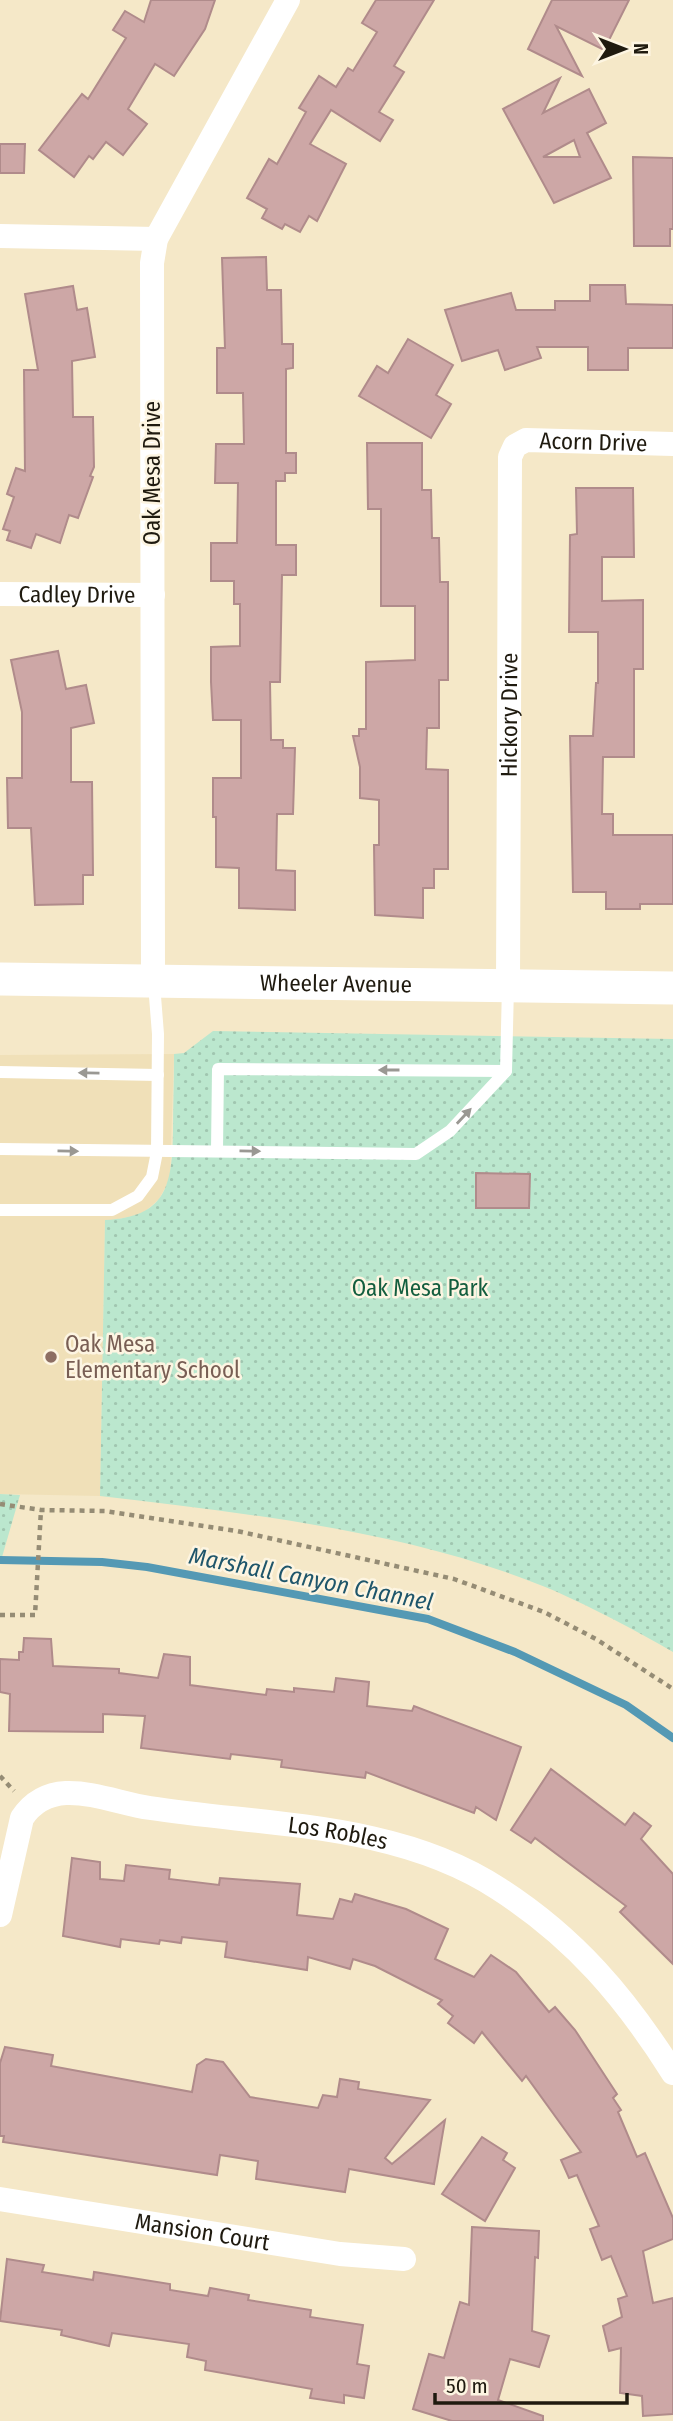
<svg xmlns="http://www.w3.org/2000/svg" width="673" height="2421" viewBox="0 0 673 2421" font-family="'Fira Sans Condensed',sans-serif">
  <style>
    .built { fill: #f0e0b8 }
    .park { fill: url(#park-dots) }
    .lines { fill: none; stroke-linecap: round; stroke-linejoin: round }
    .stream { stroke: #5499b4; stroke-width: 8 }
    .building { fill: #cda7a6; stroke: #b08b8b; stroke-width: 2; fill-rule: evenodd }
    .path { stroke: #958c75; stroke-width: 4.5; stroke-dasharray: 5 5; stroke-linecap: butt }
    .service { stroke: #fff; stroke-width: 12 }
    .minor { stroke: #fff; stroke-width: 24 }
    .secondary { stroke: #fff; stroke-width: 33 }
    .oneway { fill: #9a9893 }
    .education-dot { fill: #8d6e63; stroke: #fdf5e2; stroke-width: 2.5 }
    .labels { text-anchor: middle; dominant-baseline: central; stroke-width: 5; stroke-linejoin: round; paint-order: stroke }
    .street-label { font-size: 23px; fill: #1f1a0f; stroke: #fdf5e2 }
    .park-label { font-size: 23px; fill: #135e3e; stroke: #fdf5e2 }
    .education-label { font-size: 23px; fill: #785e54; stroke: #fdf5e2; text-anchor: start }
    .water-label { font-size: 24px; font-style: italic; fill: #1f566b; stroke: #fdf5e2 }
  </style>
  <defs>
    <pattern id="park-dots" width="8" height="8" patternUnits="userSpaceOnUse" patternTransform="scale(1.75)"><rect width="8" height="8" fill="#bbe7ce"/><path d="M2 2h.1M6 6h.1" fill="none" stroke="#a0c6b0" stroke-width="1.8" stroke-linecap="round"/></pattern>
  </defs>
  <rect width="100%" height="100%" fill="#f5e8c8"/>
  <polygon class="built" points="174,1054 170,1179 159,1199 141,1215 105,1221 100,1496 0,1494 0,1055"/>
  <g class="park">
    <path d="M213,1031L673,1039V1652C635,1630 595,1609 555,1591C413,1531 251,1514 100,1496L105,1220C167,1217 172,1185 173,1131C173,1105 174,1080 174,1054L184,1053Z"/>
    <polygon points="0,1494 20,1495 0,1564"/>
  </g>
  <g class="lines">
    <polyline class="stream" points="0,1560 102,1562 147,1567 428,1619 515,1652 626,1705 673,1738"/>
  </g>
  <g class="building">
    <polygon points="151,0 215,0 205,29 174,76 155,64 128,109 147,124 123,155 106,142 93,159 89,156 74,177 39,150 82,94 88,99 126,38 113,30 125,11 144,22"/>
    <polygon points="376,0 434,0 394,66 404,72 379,112 393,120 380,141 331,110 310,144 346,164 317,221 309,216 300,232 285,224 282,229 262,218 267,209 247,198 269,159 277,164 306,112 299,108 319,76 336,87 348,68 353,71 377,32 362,23"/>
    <polygon points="552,0 629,0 604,50 556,26 582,76 528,49"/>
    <path d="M560,78L543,113L589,89L606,123L587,133L611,178L554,203L503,109ZM574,140L580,157H543Z"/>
    <polygon points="0,144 25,144 24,173 0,173"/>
    <polygon points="633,157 673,158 673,229 670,229 670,246 634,246"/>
    <polygon points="266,257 267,290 281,290 282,344 293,344 293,368 286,369 286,453 296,453 296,473 285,473 285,481 276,481 276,545 296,545 296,575 282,575 280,682 270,682 271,740 283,740 283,748 295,748 293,814 277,814 276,870 295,871 295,910 239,908 239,868 216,867 216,817 213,817 213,778 241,778 241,720 213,720 211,682 211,647 240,646 240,604 234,604 234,581 211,581 211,543 237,543 238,483 215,483 216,444 244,444 243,393 217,393 217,348 225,348 222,258"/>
    <polygon points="590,285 625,285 626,304 673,305 673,348 628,348 628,370 588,370 588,347 537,347 541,358 505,370 498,350 462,361 445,310 511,293 516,310 555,310 555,301 590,301"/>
    <polygon points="73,286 77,310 87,308 95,357 72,361 73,417 93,417 94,467 90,476 93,477 78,518 69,515 60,543 36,534 31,548 7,540 10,531 3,529 14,497 7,494 16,468 25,471 24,370 38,370 25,294"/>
    <polygon points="408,339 453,365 436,395 451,404 431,438 359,396 377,366 388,373"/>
    <polygon points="367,443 422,443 422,490 431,490 432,538 439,538 440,582 448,582 448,680 439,680 439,728 427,728 426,769 448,770 448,869 434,869 434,888 423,888 423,918 375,915 374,845 379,845 379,800 360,798 360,767 353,736 359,736 359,729 366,729 366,662 415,660 415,606 381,606 381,509 368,509"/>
    <polygon points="576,488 633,488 634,557 602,557 602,601 643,600 643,669 634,669 634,757 603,757 602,814 613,814 613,835 673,835 673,904 640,904 640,909 606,909 606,892 573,892 570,736 593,736 596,683 598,683 598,632 569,632 570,535 577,534"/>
    <polygon points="58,651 66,689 86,685 94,723 71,728 71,782 92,782 93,875 83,875 83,904 35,905 31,828 8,828 7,778 22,778 22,712 11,660"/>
    <polygon points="476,1173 530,1174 529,1208 476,1208"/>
    <polygon points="24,1638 51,1639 53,1666 119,1669 119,1673 158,1678 164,1654 190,1657 190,1685 266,1695 267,1689 294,1692 294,1688 334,1692 336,1678 369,1682 367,1706 412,1711 414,1706 521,1747 496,1820 476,1807 474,1813 366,1772 365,1778 281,1767 282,1760 231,1754 230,1759 141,1748 145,1716 103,1714 103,1732 9,1731 10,1694 0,1692 0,1659 19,1660 19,1652 23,1652"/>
    <polygon points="551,1769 625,1825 634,1813 651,1826 641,1839 673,1874 673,1964 620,1912 626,1906 535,1838 531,1843 511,1830"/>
    <polygon points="72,1858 100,1862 100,1879 124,1881 126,1865 170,1870 169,1879 219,1885 220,1878 300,1884 297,1915 333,1919 340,1899 352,1902 355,1894 406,1909 448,1929 435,1959 474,1977 491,1955 516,1972 549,2012 555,2007 575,2030 617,2094 613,2098 621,2110 618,2112 637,2157 645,2153 673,2218 673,2239 643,2251 653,2303 673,2298 673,2414 643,2416 642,2396 620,2393 621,2348 609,2351 603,2326 622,2317 618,2299 627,2296 611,2256 602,2260 590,2229 599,2226 577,2175 569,2178 561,2160 581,2152 526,2076 522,2081 482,2032 474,2043 448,2023 453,2016 438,2004 442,2000 375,1966 353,1959 350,1969 308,1957 307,1970 225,1957 227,1942 182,1937 181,1943 160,1940 159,1944 121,1939 120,1947 63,1936"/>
    <polygon points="5,2047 53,2055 51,2066 192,2092 197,2065 206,2059 223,2062 250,2097 318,2108 323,2095 337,2097 340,2079 359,2082 358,2089 430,2100 385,2158 392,2164 445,2120 434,2184 349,2169 345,2192 256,2179 258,2161 220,2155 217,2175 3,2142 4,2136 0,2136 0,2063"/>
    <polygon points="482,2137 507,2153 503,2160 515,2168 485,2221 442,2194"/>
    <polygon points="472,2227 539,2231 538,2258 535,2257 532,2331 549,2336 539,2367 510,2359 498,2400 543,2416 543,2421 452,2421 413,2409 429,2354 444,2358 460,2302 469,2305"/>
    <polygon points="7,2259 44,2265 42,2272 93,2280 94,2272 170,2284 170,2290 208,2296 210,2288 249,2295 248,2300 311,2310 310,2317 363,2325 357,2364 369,2366 364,2398 344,2395 344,2403 310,2398 312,2389 205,2370 206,2361 187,2357 189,2344 112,2333 109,2346 61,2335 62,2330 0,2321"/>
  </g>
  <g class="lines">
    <g class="path">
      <polyline points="0,1504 41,1510 105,1511 237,1531 454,1579 544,1612 596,1639 673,1689"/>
      <polyline points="0,1615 35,1615 41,1510"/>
      <polyline points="0,1776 14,1791"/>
    </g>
    <g class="service">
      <polyline points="0,1072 158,1075"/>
      <polyline points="0,1149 416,1154 450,1131 506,1071 508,986"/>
      <polyline points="217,1150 218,1069 506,1071"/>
      <polyline points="0,1210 112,1210 138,1196 152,1177 157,1152 158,1034 154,984"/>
    </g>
    <g class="minor">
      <polyline points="0,236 156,239"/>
      <path id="s1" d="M0,594L153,595"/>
      <polyline points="153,980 152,263 156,239 288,0"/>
      <path id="s2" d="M508,986L510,457L515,446L526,440L673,444"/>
      <path id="s3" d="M0,1915L22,1818C32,1803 47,1794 66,1793C93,1792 123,1804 150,1808C266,1826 397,1822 499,1889C575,1938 625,1997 673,2073"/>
      <path id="s4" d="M0,2199L340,2254L404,2259"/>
    </g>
    <path class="secondary" id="s5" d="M0,979L673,988"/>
  </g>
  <defs><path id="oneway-solid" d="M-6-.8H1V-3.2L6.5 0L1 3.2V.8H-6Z" transform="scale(1.75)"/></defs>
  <g class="oneway">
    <use href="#oneway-solid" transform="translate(389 1070) rotate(-180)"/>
    <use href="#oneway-solid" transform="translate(89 1073) rotate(-179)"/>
    <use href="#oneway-solid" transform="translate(464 1116) rotate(-47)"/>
    <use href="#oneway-solid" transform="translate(68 1151) rotate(1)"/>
    <use href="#oneway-solid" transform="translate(250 1151) rotate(1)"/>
  </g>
  <circle class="education-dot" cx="51" cy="1357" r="7"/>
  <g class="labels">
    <g class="street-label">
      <text stroke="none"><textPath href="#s2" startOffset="621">Acorn Drive</textPath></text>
      <text transform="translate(152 473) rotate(-90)">Oak Mesa Drive</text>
      <text stroke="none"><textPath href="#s1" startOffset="77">Cadley Drive</textPath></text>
      <text stroke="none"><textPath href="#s2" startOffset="271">Hickory Drive</textPath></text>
      <text stroke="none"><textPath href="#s5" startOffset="336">Wheeler Avenue</textPath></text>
      <text stroke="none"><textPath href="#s3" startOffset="427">Los Robles</textPath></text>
      <text stroke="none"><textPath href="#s4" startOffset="205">Mansion Court</textPath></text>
    </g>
    <g class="park-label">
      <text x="420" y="1288">Oak Mesa Park</text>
    </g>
    <g class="education-label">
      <text x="65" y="1344">Oak Mesa<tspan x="65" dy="26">Elementary School</tspan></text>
    </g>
    <g class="water-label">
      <text transform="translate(311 1579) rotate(11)">Marshall Canyon Channel</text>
    </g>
  </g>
  <g transform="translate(624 49) rotate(90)" stroke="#fdf5e2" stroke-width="5" paint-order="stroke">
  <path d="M0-5L12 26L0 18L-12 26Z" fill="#1f1a0f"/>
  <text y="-10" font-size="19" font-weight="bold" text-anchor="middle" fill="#1f1a0f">N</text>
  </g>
  <path d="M435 2393v10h192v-10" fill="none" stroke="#1f1a0f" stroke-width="3.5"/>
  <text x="446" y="2393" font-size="21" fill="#1f1a0f" stroke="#fdf5e2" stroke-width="5" paint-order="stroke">50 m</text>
</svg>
